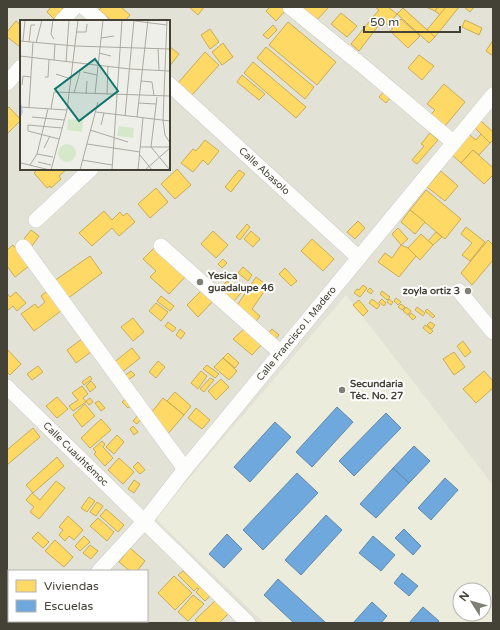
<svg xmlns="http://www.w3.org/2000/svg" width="500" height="630" viewBox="0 0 500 630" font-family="'Varela Round',sans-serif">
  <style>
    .residential { fill: #e3e2d6; fill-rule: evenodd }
    .education { fill: #ececdc; fill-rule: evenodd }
    .homes { fill: #ffd966; stroke: #c7ac58 }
    .schools { fill: #6fa8dc; stroke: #6289aa }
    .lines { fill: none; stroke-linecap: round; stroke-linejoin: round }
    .minor-casing { stroke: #cdccc6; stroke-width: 16 }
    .minor { stroke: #fdfdfc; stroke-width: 15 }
    .poi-dot { fill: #807f75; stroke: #fff; stroke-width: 1.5 }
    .labels { text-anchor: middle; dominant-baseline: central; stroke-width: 4; stroke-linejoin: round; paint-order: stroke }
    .street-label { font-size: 10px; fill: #444236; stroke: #fff }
    .poi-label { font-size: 10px; font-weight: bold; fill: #444236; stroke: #fff; text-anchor: start }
    .inset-river { fill: none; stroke: #bccdea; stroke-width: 2 }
    .inset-road { fill: none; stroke: #abaaa1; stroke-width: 1 }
    .view { fill: #0f766e; fill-opacity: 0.15; stroke: #0f766e; stroke-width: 2 }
    .inset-edge { fill: none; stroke: #444236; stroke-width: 2 }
  </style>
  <rect width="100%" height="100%" fill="#efefe9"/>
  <path class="residential" d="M7,7H493V623H7ZM21,21H169V169H21ZM9,571H147V621H9ZM460,590H484V614H460Z"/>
  <path class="education" d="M346,295L493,485V623H264L155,518ZM460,590H484V614H460Z"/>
  <g class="homes">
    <polygon points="51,7 61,7 64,10 55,20 47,12"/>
    <polygon points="102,7 121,7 130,15 125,21 112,21 99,10"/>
    <polygon points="189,7 204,7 198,15"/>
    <polygon points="270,7 281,7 285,11 276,21 266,11"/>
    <polygon points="302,7 329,7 317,20"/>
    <polygon points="375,7 388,7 397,14 388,25 382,21 359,51 351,44 379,10"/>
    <polygon points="426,7 438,7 435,11"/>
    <polygon points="438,7 459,7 447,20 435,11"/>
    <polygon points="446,7 459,7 435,37 426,31"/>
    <polygon points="464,7 474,7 470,12"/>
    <polygon points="403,8 435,37 429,43 397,14"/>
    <polygon points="341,13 357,26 347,37 331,24"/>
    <polygon points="401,19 420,36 408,48 390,31"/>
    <polygon points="465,20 482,28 479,35 462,27"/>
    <polygon points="16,21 21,25 21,44 19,46 7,37 7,32"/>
    <polygon points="288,22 336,62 317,85 269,45"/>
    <polygon points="273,25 277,30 268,39 263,35"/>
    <polygon points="210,29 219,42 210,49 201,35"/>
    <polygon points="493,40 493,56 486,51"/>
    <polygon points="223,43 233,57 222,65 212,52"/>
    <polygon points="169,46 179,54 169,67"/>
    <polygon points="266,47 314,87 305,99 257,58"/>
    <polygon points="205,52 219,65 192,95 178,83"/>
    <polygon points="419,55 434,66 422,80 408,68"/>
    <polygon points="253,62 306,107 296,118 244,73"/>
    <polygon points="242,75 265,94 259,100 237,82"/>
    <polygon points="444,84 465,102 445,126 431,114 435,110 427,104"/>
    <polygon points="385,90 392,96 386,103 379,97"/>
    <polygon points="9,107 21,120 7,134 7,109"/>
    <polygon points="481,121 493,132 493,140 490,143 475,128"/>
    <polygon points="466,132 476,140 481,134 490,143 479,155 473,150 461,163 449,152"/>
    <polygon points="430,133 438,140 417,164 412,160 424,146 421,144"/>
    <polygon points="205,140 219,151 208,165 203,160 193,172 181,163 193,149 196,151"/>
    <polygon points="473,150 493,168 493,175 484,184 461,163"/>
    <polygon points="38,169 67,169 59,176 61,179 51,188 50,186 47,188 34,173"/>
    <polygon points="177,169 191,185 175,199 161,184"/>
    <polygon points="239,170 245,174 231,192 225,187"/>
    <polygon points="441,171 458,186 445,201 427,187"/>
    <polygon points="156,188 168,202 150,218 138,204"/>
    <polygon points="426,190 461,219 445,239 410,210"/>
    <polygon points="410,210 425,222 415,234 401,222"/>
    <polygon points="104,211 112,220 120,212 123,216 127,213 135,222 119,236 112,228 92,246 79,233"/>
    <polygon points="358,221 365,228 355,239 347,232"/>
    <polygon points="247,224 250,227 240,240 236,237"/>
    <polygon points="466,227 485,242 470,261 462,255 472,243 461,234"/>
    <polygon points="398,228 408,239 401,245 392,234"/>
    <polygon points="31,230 39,236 32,246 24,239"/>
    <polygon points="213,231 228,245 216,258 201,244"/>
    <polygon points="251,231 260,239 253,247 244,239"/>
    <polygon points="436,232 442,237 433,245 428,241"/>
    <polygon points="421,234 433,245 420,260 408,248"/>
    <polygon points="312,239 334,259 323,271 301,251"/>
    <polygon points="488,240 493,245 493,260 472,285 461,273"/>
    <polygon points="13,245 29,266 15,277 7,266 7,250"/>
    <polygon points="401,245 408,248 416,256 399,277 378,262 385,253 392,258"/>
    <polygon points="156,246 187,275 169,294 150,277 156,271 143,259"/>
    <polygon points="90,256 102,273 67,299 54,281"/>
    <polygon points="223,259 227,263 222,268 218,264"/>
    <polygon points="243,267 252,275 248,281 238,273"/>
    <polygon points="285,268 297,281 291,286 279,274"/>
    <polygon points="256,277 268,286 252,309 260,316 254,324 236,307"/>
    <polygon points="227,281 241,293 232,303 218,291"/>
    <polygon points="363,285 367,288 360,297 354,293 357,289 359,290"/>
    <polygon points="370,288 373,291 371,294 367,291"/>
    <polygon points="50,289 65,308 34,331 21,314 35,304 38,308 45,302 41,296"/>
    <polygon points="202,290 213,301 198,317 187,305"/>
    <polygon points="382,291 390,297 387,300 380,294"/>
    <polygon points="16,292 26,303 17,311 13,306 7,311 7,293 10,297"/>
    <polygon points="161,296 174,306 170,311 157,301"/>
    <polygon points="396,298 401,302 398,305 394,301"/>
    <polygon points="372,299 380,305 377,309 369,303"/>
    <polygon points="382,299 386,303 384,306 379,302"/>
    <polygon points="389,299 393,302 391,305 387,302"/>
    <polygon points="359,300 368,311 363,316 353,305"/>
    <polygon points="156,303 168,312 161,321 149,311"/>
    <polygon points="401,304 405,307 402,310 398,307"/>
    <polygon points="406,307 411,311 408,315 403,311"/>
    <polygon points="417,307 425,313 423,316 415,310"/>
    <polygon points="427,309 435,316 433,318 425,311"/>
    <polygon points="411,313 416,317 413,320 409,316"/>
    <polygon points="133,318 144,332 133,341 121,327"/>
    <polygon points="168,322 176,328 173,332 165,326"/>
    <polygon points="430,322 435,325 432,329 427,325"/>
    <polygon points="425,325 433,331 430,334 423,328"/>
    <polygon points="246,327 263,343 252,355 233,339"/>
    <polygon points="180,329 185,333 181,339 176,335"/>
    <polygon points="272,329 279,335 273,342 266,336"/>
    <polygon points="86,336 95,349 76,363 67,350"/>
    <polygon points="463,341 471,352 465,357 457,346"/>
    <polygon points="132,348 140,358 121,373 113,363"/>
    <polygon points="7,349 21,364 10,375 7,372"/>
    <polygon points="454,352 465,367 454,375 443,359"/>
    <polygon points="228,353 239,363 235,368 223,358"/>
    <polygon points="223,358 237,371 229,380 214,367"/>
    <polygon points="158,361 165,367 156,378 149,372"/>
    <polygon points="207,365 219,374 215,378 203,369"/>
    <polygon points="38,366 43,372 32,380 27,374"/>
    <polygon points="131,371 135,375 128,380 124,376"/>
    <polygon points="201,371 207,376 198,389 191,383"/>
    <polygon points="484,371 493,381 493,388 476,403 463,389"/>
    <polygon points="90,376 92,379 84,385 82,382"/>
    <polygon points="210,378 214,380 204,392 200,389"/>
    <polygon points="221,379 229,387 216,400 208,391"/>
    <polygon points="91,381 96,387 90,392 86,386"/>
    <polygon points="82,386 88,394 83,398 86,402 73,411 69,406 78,400 72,393"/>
    <polygon points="175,392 191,406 184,415 167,401"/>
    <polygon points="129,396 134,403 128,408 122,402"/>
    <polygon points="57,397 68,409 57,418 46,406"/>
    <polygon points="90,398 93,402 89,405 86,401"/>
    <polygon points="163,398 184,415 167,435 151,413"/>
    <polygon points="99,401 105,408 101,411 95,403"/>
    <polygon points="85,404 95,416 82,427 73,415"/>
    <polygon points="196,408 210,420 202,429 188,418"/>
    <polygon points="140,413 144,415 137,424 133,421"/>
    <polygon points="101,419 111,430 90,448 81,438"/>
    <polygon points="133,426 138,432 134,435 130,429"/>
    <polygon points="33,428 40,437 7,465 7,450"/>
    <polygon points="117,435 124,442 114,454 106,447"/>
    <polygon points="102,441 105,444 103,447 113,458 105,466 94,454 96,452 93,449"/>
    <polygon points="57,457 64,466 33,493 26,485"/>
    <polygon points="119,458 134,472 123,484 108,470"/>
    <polygon points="138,462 145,470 140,474 133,467"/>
    <polygon points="134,480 140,484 134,493 128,489"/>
    <polygon points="56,481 65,488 39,519 30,512 34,507 26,500 32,493 40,500"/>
    <polygon points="89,497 95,501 87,512 81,508"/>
    <polygon points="97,502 103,506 96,516 90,512"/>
    <polygon points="106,509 124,525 118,532 100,516"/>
    <polygon points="68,516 83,530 74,540 69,536 65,541 59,535 63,530 59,527"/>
    <polygon points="98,518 114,532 107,541 90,526"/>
    <polygon points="38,532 49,542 43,548 32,538"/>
    <polygon points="84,536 90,542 80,551 75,546"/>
    <polygon points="55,540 73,557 64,567 45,551"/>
    <polygon points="90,545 98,551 91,559 83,553"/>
    <polygon points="130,548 145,561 137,571 130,571 119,562"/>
    <polygon points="183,571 210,596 205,601 196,592 199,589 197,588 194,591 178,575"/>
    <polygon points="174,576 192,593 175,610 158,593"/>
    <polygon points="193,595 204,604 188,621 178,612"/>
    <polygon points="216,600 229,613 219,623 198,623 195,620"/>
    <polygon points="7,610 9,612 9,621 19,621 22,623 7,623"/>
    <polygon points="64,621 92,621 94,623 62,623"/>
  </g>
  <g class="schools">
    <polygon points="337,407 353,422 312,467 296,452"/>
    <polygon points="386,413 401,428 354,476 339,461"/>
    <polygon points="275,422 291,437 250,482 234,467"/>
    <polygon points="414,446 430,461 409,483 393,468"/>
    <polygon points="393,468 409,483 376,518 360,504"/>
    <polygon points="297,473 318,493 263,550 243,530"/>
    <polygon points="445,478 458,490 431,520 418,508"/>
    <polygon points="326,515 342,530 301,575 285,560"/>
    <polygon points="404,529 421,546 413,555 395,538"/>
    <polygon points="227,534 242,549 224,568 209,554"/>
    <polygon points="373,536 395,555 381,571 359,553"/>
    <polygon points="402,573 418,586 409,596 394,583"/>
    <polygon points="278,579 326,623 294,623 264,595"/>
    <polygon points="372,602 387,616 381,623 353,623"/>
    <polygon points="423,607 439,621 437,623 409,623"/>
  </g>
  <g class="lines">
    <g class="minor-casing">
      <g id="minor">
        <polyline points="84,7 100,21"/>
        <polyline points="290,7 364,67 453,142"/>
        <polyline points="62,21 75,7"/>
        <polyline points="7,83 21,67"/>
        <path id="s1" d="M169,84L359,258"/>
        <polyline points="36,220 91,169"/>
        <polyline points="161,246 281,353"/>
        <polyline points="23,247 185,469"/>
        <polyline points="459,291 493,332"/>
        <path id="s2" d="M7,387L248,623"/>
        <path id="s3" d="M99,571L144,522L185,469L493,95"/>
        <polyline points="50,623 52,621"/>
      </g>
    </g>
    <use href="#minor" class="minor"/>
  </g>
  <g class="poi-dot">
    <circle cx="200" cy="282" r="4"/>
    <circle cx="468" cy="291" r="4"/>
    <circle cx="342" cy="390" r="4"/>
  </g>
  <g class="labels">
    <g class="street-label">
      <text stroke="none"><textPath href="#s1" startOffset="129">Calle Abasolo</textPath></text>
      <text stroke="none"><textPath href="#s3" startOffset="309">Calle Francisco I. Madero</textPath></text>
      <text stroke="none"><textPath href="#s2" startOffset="96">Calle Cuauhtémoc</textPath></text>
    </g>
    <g class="poi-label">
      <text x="208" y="276">Yesica<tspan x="208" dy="12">guadalupe 46</tspan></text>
      <text x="460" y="291" text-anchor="end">zoyla ortiz 3</text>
      <text x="350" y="384">Secundaria<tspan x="350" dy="12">Téc. No. 27</tspan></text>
    </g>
  </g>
  <g transform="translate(20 20)">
    <rect width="150" height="150" fill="#efefe9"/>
    <path d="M48,99L63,100L62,112L47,110ZM99,106L114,108L113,118L97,116ZM38 133a9 9 0 1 1 18 0a9 9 0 1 1-18 0Z" fill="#d6e8ca"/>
    <path class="inset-river" d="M0,82L2,92L0,96"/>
    <path class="inset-road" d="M33,0L31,14L34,19M147,0L143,100L145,115L150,123M115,1L147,5M56,12H66L67,4M81,18L94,16M0,21L55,26L150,29M3,21L5,0M9,22L11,5H15M16,23L22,0M138,28L139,50M79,33L91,36M0,36L110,49L150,51M34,40L35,24M46,42L49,0M63,52L77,55M36,54L51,59M25,57H28L29,40M121,61L132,62L134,76M2,65L3,56L11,57M54,73L60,52M66,74L67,61M75,74L83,0M87,75L88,46M137,77L131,127L150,150M118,83L136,84M0,87L47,90L31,150M9,87L13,22M31,89L34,72L150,76M47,90L58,0M76,92L150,101M105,96L114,0M12,97L44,100M117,97L128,0M81,105L84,93M70,110L108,122M39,119L8,111V105L42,108M67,124L120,132M120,127H150M24,128L30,116M17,134L33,137M120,135L132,150M62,140L92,145M18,142L31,145M1,143L30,150M10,145L17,134L28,89M60,150L78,82M92,150L102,0M118,150L123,98M125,150L150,128"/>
    <path class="view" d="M75,39L98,71L59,101L35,69Z"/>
    <rect width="150" height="150" class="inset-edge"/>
  </g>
  <rect width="500" height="630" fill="none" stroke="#444236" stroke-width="16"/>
  <rect x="8" y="570" width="140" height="52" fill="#ffffff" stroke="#b4b3af"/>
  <rect x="16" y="580" width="20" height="12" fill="#ffd966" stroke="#b4b3af"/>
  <text x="44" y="590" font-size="12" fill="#444236">Viviendas</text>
  <rect x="16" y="600" width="20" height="12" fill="#6fa8dc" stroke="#b4b3af"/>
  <text x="44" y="610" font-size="12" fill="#444236">Escuelas</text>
  <g transform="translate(472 602) rotate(307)"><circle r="19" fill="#ffffff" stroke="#b4b3af"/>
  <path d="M0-3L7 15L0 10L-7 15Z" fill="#807f75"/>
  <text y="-6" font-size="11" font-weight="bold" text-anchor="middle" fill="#444236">N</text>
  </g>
  <path d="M364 26v6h96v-6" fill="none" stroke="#444236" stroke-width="2"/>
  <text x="370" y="26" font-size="12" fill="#444236" stroke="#ffffff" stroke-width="3" paint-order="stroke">50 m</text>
</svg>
